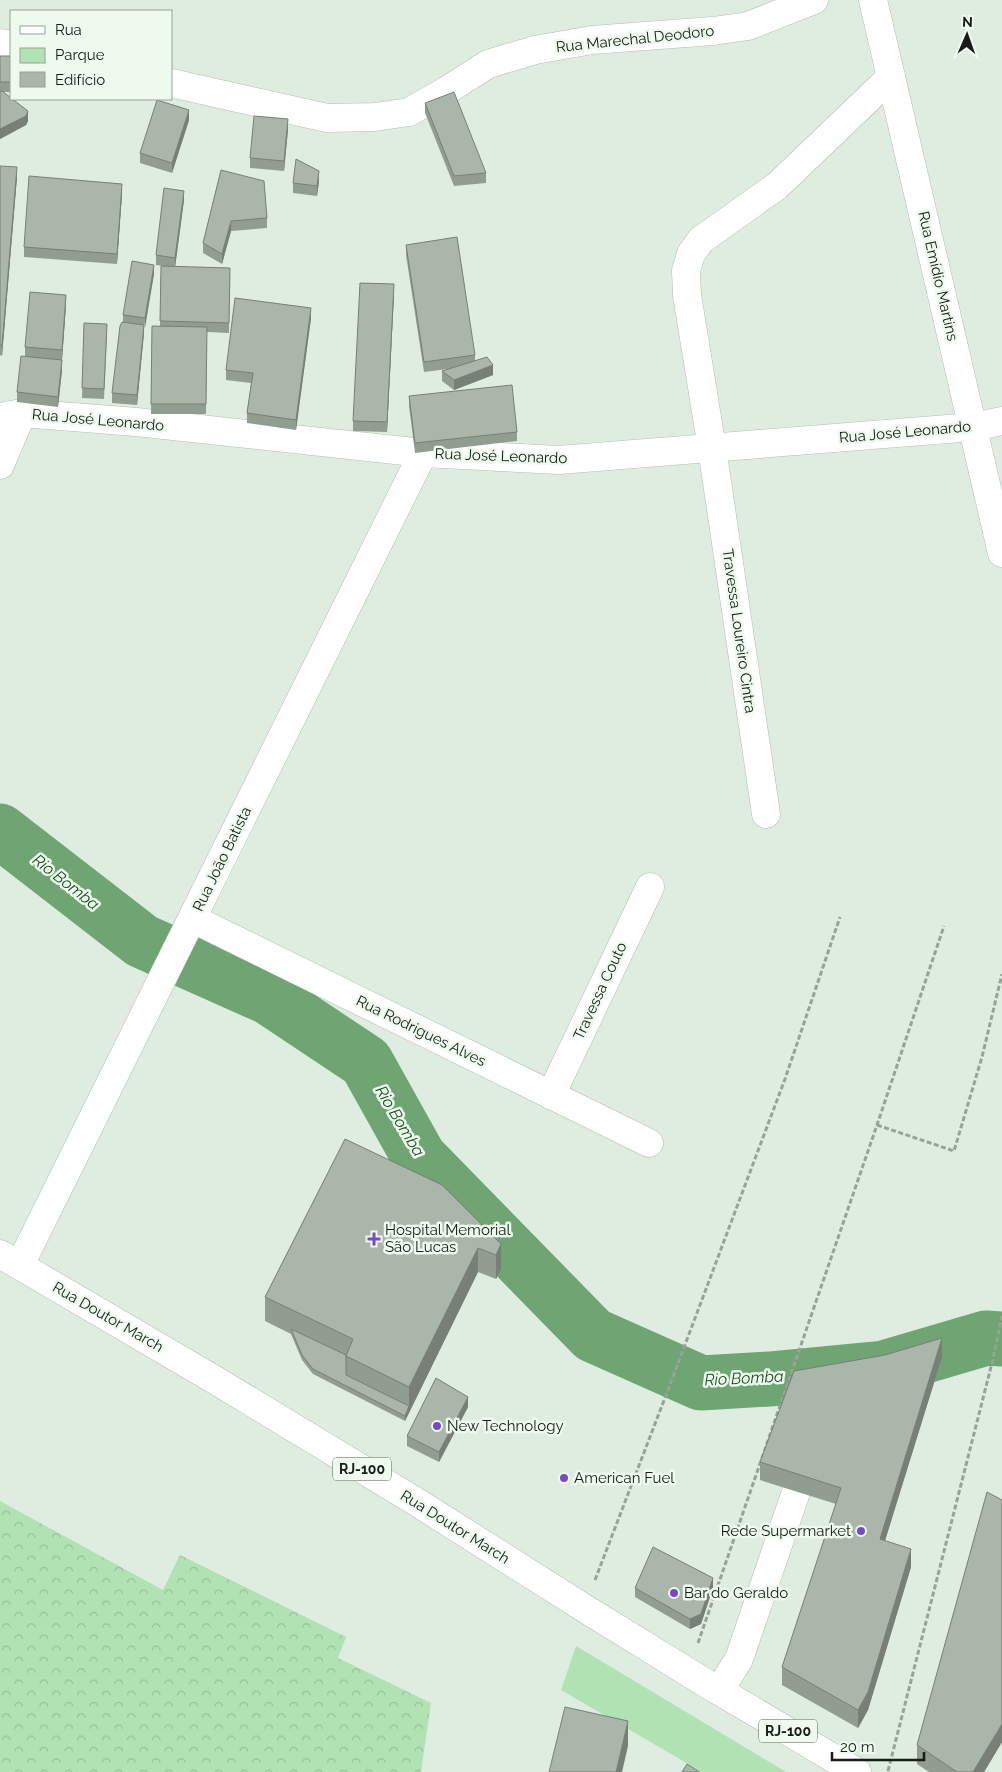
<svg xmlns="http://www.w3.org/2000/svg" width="1002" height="1772" viewBox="0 0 1002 1772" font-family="Raleway,sans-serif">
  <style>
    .green { fill: #b0e2b3 }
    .forest { fill: url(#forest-crowns) }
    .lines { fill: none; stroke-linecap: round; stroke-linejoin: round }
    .river { stroke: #6fa573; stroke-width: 55 }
    .minor-casing { stroke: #b1beb1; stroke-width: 29 }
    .major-casing { stroke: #b1beb1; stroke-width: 29 }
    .path { stroke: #97a298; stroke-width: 3; stroke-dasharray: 5 2.5; stroke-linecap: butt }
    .minor { stroke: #fff; stroke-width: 28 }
    .major { stroke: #fff; stroke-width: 28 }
    .wall { fill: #929d92 }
    .shaded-wall { fill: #777f77 }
    .building { fill: #aab6aa; stroke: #777f77 }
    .poi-dot { fill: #774bc3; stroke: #edfaed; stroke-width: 2 }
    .labels { text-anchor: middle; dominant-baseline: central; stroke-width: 5; stroke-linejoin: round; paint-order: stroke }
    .shield { fill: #edfaed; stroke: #575f58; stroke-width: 1 }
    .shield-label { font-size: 14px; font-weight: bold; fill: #171c18 }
    .street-label { font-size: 15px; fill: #171c18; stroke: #edfaed }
    .poi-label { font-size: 15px; fill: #171c18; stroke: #edfaed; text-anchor: start }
    .water-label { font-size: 16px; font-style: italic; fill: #195222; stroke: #edfaed }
  </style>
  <defs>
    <pattern id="forest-crowns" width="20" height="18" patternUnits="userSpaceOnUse" patternTransform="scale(1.25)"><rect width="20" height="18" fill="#b0e2b3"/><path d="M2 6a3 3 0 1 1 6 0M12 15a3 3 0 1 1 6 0" fill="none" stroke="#97c199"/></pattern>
  </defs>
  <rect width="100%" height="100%" fill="#dfede0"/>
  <polygon class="green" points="576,1646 786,1772 702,1772 561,1690"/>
  <polygon class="forest" points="0,1501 163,1590 180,1555 346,1637 338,1658 431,1703 421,1772 0,1772"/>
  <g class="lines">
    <polyline class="river" points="0,831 142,941 270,998 366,1062 419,1157 593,1335 701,1383 769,1379 884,1368 986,1338 1002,1339"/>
    <g class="minor-casing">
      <g id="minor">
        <polyline points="873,0 1002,553"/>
        <polyline points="0,43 11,45"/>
        <polyline points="171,83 327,118 375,117 409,112 446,91 488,64 535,50 592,40 713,31 748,26 814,0"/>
        <polyline points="0,417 22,413 136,422 423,453 559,460 973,427 1002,421"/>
        <polyline points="0,465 22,413"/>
        <polyline points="766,814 712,448 687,295 686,271 691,254 701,240 777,186 891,77"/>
        <polyline points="193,919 649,1143"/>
        <polyline points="551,1095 650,887"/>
        <polyline points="20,1265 423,453"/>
        <polyline points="719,1691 739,1659 796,1492"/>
      </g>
    </g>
    <g class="major-casing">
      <polyline id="major" points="0,1254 215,1380 415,1501 584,1608 709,1685 857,1772"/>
    </g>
    <g class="path">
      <polyline points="877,1125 954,1151 982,1057 1002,974"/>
      <polyline points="595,1580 668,1390 785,1079 840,917"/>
      <polyline points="698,1643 877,1125 944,926"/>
      <polyline points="888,1771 992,1363 1002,1316"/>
    </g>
    <use href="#minor" class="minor"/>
    <use href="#major" class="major"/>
  </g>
  <g class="wall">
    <polygon points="0,56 11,56 11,92 3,92 28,121 26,125 0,139"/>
    <polygon points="425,103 486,173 486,183 454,186 425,113"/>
    <polygon points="189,120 172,173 140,163 140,153"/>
    <polygon points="288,129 284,171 250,168 250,158"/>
    <polygon points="0,166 17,177 2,356 0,355"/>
    <polygon points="221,170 267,218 267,228 231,231 222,264 203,253 203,243"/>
    <polygon points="319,181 317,196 293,193 293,183"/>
    <polygon points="122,194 117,264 24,257 24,247"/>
    <polygon points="184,200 175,267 230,268 229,333 207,332 206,414 151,414 152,326 160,326 161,266 164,266 156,265 156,255"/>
    <polygon points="406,245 475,355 475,361 493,375 454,390 442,381 442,371 448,369 424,372 406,255"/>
    <polygon points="154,274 144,328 137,405 112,403 112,393 123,322 123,315"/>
    <polygon points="394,294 387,432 353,431 353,421"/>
    <polygon points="66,305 62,360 62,370 58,407 17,402 17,392 25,356 25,347"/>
    <polygon points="311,318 296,430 247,423 247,413 251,383 226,380 226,370"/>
    <polygon points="84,323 107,334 104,399 82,398"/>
    <polygon points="409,396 517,432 517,441 415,453 409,406"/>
    <polygon points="345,1139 501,1244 501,1269 496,1279 478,1272 405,1421 313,1374 302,1360 291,1334 265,1321 265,1297"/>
    <polygon points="942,1357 885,1540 911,1567 868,1710 858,1728 782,1685 782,1667 836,1504 760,1480 760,1462"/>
    <polygon points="468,1407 439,1462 407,1446 407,1436"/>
    <polygon points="635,1588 713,1588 701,1624 690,1629 635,1597"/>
    <polygon points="1002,1742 984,1772 929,1772 917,1764 917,1745"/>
  </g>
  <g class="shaded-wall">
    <polygon points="189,110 189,120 172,173 172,163"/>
    <polygon points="28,111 28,121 26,125 0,139 0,129"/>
    <polygon points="288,119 288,129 284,171 284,161"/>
    <polygon points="17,167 17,177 2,356 2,346"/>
    <polygon points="319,171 319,181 317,196 317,186"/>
    <polygon points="122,184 122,194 117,264 117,254"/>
    <polygon points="184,191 184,200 175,268 175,258"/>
    <polygon points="231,221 231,231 222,264 222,254"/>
    <polygon points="154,265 154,274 145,328 145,318"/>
    <polygon points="394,284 394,294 387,432 387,422"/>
    <polygon points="66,295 66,305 62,360 62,350"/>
    <polygon points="311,308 311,318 296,430 296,420"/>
    <polygon points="144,325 144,334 137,405 137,395"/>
    <polygon points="62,360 62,370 58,407 58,397"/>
    <polygon points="493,365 493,375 454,390 454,380"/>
    <polygon points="501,1244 501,1269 496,1279 496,1255"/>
    <polygon points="478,1248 478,1272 405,1421 405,1416 409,1406 409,1387"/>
    <polygon points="942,1338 942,1357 880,1557 880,1539"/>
    <polygon points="468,1397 468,1407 439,1462 439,1452"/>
    <polygon points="911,1549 911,1567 868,1710 858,1728 858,1710"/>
    <polygon points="713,1578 713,1588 701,1624 690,1629 690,1619"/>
    <polygon points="628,1721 628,1746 622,1772 616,1772"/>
    <polygon points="1002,1724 1002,1742 984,1772 973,1772"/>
  </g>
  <g class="building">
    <rect x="0" y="56" width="11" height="26"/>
    <polygon points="0,91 2,91 28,111 26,116 0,129"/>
    <polygon points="454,92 486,173 454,176 425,103"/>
    <polygon points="157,100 189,110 172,163 140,153"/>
    <polygon points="254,116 288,119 284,161 250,158"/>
    <polygon points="296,159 319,171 317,186 293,183"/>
    <polygon points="0,166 17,167 2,346 0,345"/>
    <polygon points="221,170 264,181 267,218 231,221 222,254 203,243"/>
    <polygon points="29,176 122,184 117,254 24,247"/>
    <polygon points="164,188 184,191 175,258 156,255"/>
    <polygon points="457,237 475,355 424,362 406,245"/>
    <polygon points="132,261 154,265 145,318 123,315"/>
    <polygon points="161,266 230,268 229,323 160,321"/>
    <polygon points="360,283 394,284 387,422 353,421"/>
    <polygon points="30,292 66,295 62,350 25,347"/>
    <polygon points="235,298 311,308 296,420 247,413 253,373 226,370"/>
    <polygon points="122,322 144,325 137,395 112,393 120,326"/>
    <polygon points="84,323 107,324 104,389 82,388"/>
    <polygon points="152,326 207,327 206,404 151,404"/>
    <polygon points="21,356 62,360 58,397 17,392"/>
    <polygon points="487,357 493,365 454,380 442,371"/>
    <polygon points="512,385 517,432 415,443 409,396"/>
    <polygon points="345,1139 442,1185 501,1244 496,1255 478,1248 409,1387 346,1356 353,1339 265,1297"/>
    <polygon points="291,1329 346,1355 346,1375 409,1406 405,1416 313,1369 302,1355"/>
    <polygon points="942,1338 880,1539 911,1549 868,1692 858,1710 782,1667 841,1488 760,1462 794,1371 885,1355"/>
    <polygon points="436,1378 468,1397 439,1452 407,1436"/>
    <polygon points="987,1492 1002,1500 1002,1724 973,1772 957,1772 917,1745"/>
    <polygon points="653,1547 713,1578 701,1614 690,1619 635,1588"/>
    <polygon points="565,1707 628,1721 616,1772 549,1772"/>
    <polygon points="687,1764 700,1772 682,1772"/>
  </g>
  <g class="poi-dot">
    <path d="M371.5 1231.5h5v5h5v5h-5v5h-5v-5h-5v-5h5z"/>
    <circle cx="437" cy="1426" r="5"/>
    <circle cx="564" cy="1478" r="5"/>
    <circle cx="861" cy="1531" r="5"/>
    <circle cx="674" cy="1593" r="5"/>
  </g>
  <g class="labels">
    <g class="shield">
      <rect x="333" y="1457.5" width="58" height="23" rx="4"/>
      <rect x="759" y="1719.5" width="58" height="23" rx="4"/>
    </g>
    <g class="shield-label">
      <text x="362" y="1469">RJ-100</text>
      <text x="788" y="1731">RJ-100</text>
    </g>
    <g class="street-label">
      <text transform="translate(635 39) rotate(-6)">Rua Marechal Deodoro</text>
      <text transform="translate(938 276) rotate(77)">Rua Emídio Martins</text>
      <text transform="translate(98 420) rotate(5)">Rua José Leonardo</text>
      <text transform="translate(905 432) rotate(-5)">Rua José Leonardo</text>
      <text transform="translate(501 456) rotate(2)">Rua José Leonardo</text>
      <text transform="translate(739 631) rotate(82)">Travessa Loureiro Cintra</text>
      <text transform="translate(222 859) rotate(-64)">Rua João Batista</text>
      <text transform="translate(600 991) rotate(-65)">Travessa Couto</text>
      <text transform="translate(421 1031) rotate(26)">Rua Rodrigues Alves</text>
      <text transform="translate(108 1317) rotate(30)">Rua Doutor March</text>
      <text transform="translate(455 1527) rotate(32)">Rua Doutor March</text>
    </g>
    <g class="poi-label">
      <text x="385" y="1230">Hospital Memorial<tspan x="385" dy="17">São Lucas</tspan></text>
      <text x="447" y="1426">New Technology</text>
      <text x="574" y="1478">American Fuel</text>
      <text x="851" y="1531" text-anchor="end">Rede Supermarket</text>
      <text x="684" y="1593">Bar do Geraldo</text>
    </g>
    <g class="water-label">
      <text transform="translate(66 882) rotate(38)">Rio Bomba</text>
      <text transform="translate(400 1121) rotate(59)">Rio Bomba</text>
      <text transform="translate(744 1378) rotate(-3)">Rio Bomba</text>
    </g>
  </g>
  <rect x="10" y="10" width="162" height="90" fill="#edfaed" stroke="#97a198"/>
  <rect x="20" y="26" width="25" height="8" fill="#ffffff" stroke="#97a198"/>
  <text x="55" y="35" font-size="15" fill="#171c18">Rua</text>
  <rect x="20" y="48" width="25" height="15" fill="#b0e2b3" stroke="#97a198"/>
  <text x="55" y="60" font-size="15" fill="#171c18">Parque</text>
  <rect x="20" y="72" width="25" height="15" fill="#aab6aa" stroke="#97a198"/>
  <text x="55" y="85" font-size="15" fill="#171c18">Edifício</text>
  <g transform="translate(967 35) rotate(2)" stroke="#edfaed" stroke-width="4" paint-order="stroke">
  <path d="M0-4L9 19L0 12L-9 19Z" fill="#171c18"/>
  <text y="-8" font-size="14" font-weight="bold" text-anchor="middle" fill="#171c18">N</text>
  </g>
  <path d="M832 1752v8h92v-8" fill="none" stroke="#171c18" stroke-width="2.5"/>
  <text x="840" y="1752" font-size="15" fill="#171c18" stroke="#edfaed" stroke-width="4" paint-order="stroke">20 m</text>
</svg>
